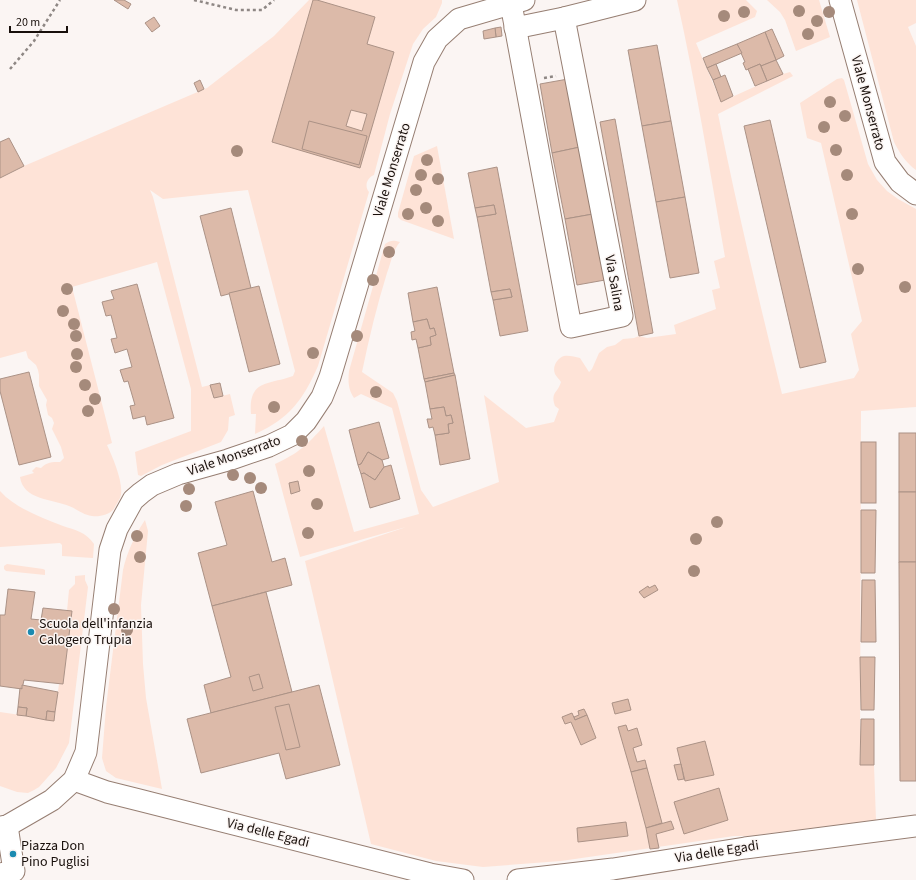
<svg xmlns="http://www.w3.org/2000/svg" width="916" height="880" viewBox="0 0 916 880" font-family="'Source Sans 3',sans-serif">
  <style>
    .green { fill: #fee3d7 }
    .building { fill: #dcbaa9; stroke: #ab9286; fill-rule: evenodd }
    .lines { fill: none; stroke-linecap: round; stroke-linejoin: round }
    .minor-casing { stroke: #967e72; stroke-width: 23 }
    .path { stroke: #8e8784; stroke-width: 2.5; stroke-dasharray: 3 3; stroke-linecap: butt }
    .minor { stroke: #fff; stroke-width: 21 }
    .tree { fill: #a58a7b }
    .poi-dot { fill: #1b8ab0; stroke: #fbf5f3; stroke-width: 1.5 }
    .labels { text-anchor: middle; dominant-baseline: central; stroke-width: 3; stroke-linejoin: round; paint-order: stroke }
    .street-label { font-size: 14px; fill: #180f0b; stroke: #fbf5f3 }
    .poi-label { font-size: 14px; fill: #180f0b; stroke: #fbf5f3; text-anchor: start }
  </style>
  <rect width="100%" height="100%" fill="#fbf5f3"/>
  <g class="green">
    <path d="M309,0H442V3L436,17L423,29L413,44L390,114L374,175C367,178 364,186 369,192L318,366C303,400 290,418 255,434L256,414H251C248,379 269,385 293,376L295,371L248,190L163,199L150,190L153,197L202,387L210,385L214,398L230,394L235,415L229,417L228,430L221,442L162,465L141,476L138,475L135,452L191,431V389L157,262L72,287L112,443L107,445C113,458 123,481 121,495C120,500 116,504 114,509C109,515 99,517 92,516C83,515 77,509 69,506C52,499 23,500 20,477L34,473L32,471L36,467L41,468C47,462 52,462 60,462L64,458L61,447L52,429L54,423L52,418L48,415L46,405L47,400L39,386V375L38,370L36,365L28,358L26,351L0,358V178L24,166L207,88L274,36Z"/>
    <path d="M677,0H746L757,11L755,17L696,43L721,102L783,74L790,72L793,76L718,114C737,208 759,301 782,394L854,378L859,370L851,334L862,321L821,143L807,138L800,103L837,79L842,78L844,80L868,164L877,180L887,191L898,199L916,209V407L861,411L860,764L874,765L876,820L749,836H734L561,861L483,867L436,861L371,844L305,561L406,527L300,557L275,464C299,453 307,445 324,426L354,532L419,514L392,408L361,394L354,398C348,389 348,381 349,371L385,244C391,240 393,240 400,242C393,250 391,262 387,273C377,305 369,338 362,372L393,393L397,401L421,490L433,507L499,482L484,395L526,428L554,422L559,409L555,406C550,392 558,393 561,382C559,379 556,376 555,374C552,367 557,358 564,356C569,355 575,357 580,358L589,372L592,369L599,353L607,347L615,345L623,339L634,338L639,336L647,338L676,334L674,325L716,309L712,290L720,288L714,261L725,257C710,171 696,85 677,0Z"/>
    <polygon points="767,0 819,0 830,37 796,51 785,20 780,12"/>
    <path d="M857,0H916V23L908,27L916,46V170C906,163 899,152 894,142Z"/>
    <polygon points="437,146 454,239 401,220 398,217 398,213 414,156"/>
    <path d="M0,491C16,509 41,517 63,526C75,530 86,532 94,544L93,558L62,556V545L60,543L0,547Z"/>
    <path d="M145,520L148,531L141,605L143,664L146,698L162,789L116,778L106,771L102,758L106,707L123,570C127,552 135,535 145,520Z"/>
    <polygon points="7,564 43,569 45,570 45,575 6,571 4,569 4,566"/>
    <polygon points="85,575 85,580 88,587 69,743 56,768 39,787 34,790 28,793 17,792 0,786 0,712 54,720 59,684 63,684 72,612 67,611 69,590 75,584 75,576"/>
  </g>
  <g class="building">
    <polygon points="114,0 124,0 131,4 128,9"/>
    <path d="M313,0H317L375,17L367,44L394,52L360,168L272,142ZM351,110L367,114L362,131L346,126Z"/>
    <polygon points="154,17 160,26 152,32 145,23"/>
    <polygon points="501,27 502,36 496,37 495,28"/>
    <polygon points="495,28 496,37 484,39 483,31"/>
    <polygon points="772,29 784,56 776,60 765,32"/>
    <polygon points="765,32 776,60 761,66 760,64 746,70 743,63 745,62 737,44"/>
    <polygon points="737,44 742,53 707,68 703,58"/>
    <polygon points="657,45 671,121 642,126 628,50"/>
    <polygon points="776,60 783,74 767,81 761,66"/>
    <polygon points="716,64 721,77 713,80 707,68"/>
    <polygon points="760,64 767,81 755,86 748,69"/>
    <polygon points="725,75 733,96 721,102 713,80"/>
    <polygon points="568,79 580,147 552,153 540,84"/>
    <polygon points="200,80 204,89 198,92 194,83"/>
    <polygon points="615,119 653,333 639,336 600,122"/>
    <polygon points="770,120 826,362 800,368 744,126"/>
    <polygon points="309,121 367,136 359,165 302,149"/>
    <polygon points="671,121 685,197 656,202 642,126"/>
    <polygon points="9,138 24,166 0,178 0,142"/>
    <polygon points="580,147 593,214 565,219 552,153"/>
    <polygon points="497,167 528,331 500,336 493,300 512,297 510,289 491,292 477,217 496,214 494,205 475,208 468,173"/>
    <polygon points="685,197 699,273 670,278 656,202"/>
    <polygon points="494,205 496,214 477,217 475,208"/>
    <polygon points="231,208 251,288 221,296 200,216"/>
    <polygon points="593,214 605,280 577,285 565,219"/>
    <polygon points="137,284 174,418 147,425 145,416 133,419 130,406 135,405 128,381 124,382 120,370 132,367 127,349 115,353 111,339 117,338 111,315 106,316 102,302 114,299 111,291"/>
    <polygon points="259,286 280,364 249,372 229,293"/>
    <polygon points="437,287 454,373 424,379 418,348 431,345 430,337 436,335 434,328 430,329 427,319 413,322 408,293"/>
    <polygon points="510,289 512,297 493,300 491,292"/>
    <polygon points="427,319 430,329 434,328 436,335 430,337 431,345 418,348 416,339 412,340 411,332 415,331 413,322"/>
    <polygon points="29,372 51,457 19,465 0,391 0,379"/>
    <polygon points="454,373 455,375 425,382 424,379"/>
    <polygon points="455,375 470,459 440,465 435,435 449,433 448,424 453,423 451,415 446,416 444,407 430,409 425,382"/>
    <polygon points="220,383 223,396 214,398 210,385"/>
    <polygon points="444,407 446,416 451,415 453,423 448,424 449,433 435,435 433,427 429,428 427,419 432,419 430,409"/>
    <polygon points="379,422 389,458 382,460 368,452 361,464 358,465 349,430"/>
    <rect x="899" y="433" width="17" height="59"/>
    <rect x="861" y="442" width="15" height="61"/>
    <polygon points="368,452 382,460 384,467 375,480 364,473 361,474 358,465 361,464"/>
    <polygon points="391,465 400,499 370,508 361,474 364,473 375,480 384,467"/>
    <polygon points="298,481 300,491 291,494 289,483"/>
    <polygon points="253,491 272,562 285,558 292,585 212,606 198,553 227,545 215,502"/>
    <rect x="899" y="492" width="17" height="70"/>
    <polygon points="861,510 876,510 875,573 861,573"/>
    <polygon points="899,562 916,562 916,781 900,781"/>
    <polygon points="862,580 875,580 876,642 861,642"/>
    <polygon points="655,585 658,590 644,598 639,592 648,586 649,588"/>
    <polygon points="8,589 35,592 31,619 41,620 43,608 72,611 63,684 24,680 22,689 0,686 0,615 5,615"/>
    <polygon points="266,592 292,692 211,713 204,685 231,677 212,606"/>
    <polygon points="860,657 875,657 874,710 861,710"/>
    <polygon points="259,674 263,688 253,691 249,677"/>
    <polygon points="22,685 58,692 55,712 47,711 46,720 26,716 27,708 18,707 20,688 22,689"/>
    <polygon points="319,685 340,765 286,779 279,753 201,773 187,719"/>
    <polygon points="628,699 631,710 615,714 612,703"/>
    <polygon points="289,704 300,747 286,750 275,707"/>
    <polygon points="18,707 27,708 26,716 17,715"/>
    <polygon points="584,709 587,715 575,720 574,717 579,715 578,711"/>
    <polygon points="47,711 55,712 54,721 46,720"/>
    <polygon points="572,713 575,720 587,715 596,738 581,745 571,722 565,724 562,717"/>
    <polygon points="861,719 874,719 874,765 860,765"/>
    <polygon points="626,725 628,731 637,728 642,745 633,748 637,762 645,760 647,768 631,772 618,727"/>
    <polygon points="705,741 714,775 685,781 677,748"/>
    <polygon points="681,764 684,779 678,780 674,765"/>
    <polygon points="647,768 662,823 646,828 631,772"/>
    <polygon points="719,788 728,820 684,834 674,802"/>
    <polygon points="671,821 674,829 656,834 659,848 650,849 646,828"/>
    <polygon points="626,822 628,836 578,842 577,828"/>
  </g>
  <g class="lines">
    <g class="minor-casing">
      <g id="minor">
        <polyline points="840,0 885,162 900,182 916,194"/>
        <polyline points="511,4 571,327 622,316 564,18"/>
        <polyline points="515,28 564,18 635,0"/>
        <polyline points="74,780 107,792 139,800 430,874 463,880"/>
        <polyline points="0,827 7,826 52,800 74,780 86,752 110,550 117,529 133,500 141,493 152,485 178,474 228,460 269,446 292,435 306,421 322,397 330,377 424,62 437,39 459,19 524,0"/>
        <polyline points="0,874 14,871 7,826"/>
        <polyline points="518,880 613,869 745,848 916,826"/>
      </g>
    </g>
    <g class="path">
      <polyline points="194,0 236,10 262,10 274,0"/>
      <polyline points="10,69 34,41 60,0"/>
      <polyline points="544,78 556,76"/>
    </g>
    <use href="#minor" class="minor"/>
  </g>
  <g class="tree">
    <circle cx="799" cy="11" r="6"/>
    <circle cx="744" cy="12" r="6"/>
    <circle cx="829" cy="12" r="6"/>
    <circle cx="724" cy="16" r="6"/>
    <circle cx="817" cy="21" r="6"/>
    <circle cx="808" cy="34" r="6"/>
    <circle cx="830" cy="102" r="6"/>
    <circle cx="845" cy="116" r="6"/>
    <circle cx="824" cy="127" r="6"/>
    <circle cx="836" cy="150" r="6"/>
    <circle cx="237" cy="151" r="6"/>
    <circle cx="427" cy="160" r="6"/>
    <circle cx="421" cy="175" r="6"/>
    <circle cx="847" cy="175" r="6"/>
    <circle cx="438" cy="179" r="6"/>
    <circle cx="416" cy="190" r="6"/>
    <circle cx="426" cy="208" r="6"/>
    <circle cx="408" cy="214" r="6"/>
    <circle cx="852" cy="214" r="6"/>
    <circle cx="438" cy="221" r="6"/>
    <circle cx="389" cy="252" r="6"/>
    <circle cx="858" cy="269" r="6"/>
    <circle cx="373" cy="280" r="6"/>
    <circle cx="905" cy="287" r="6"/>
    <circle cx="67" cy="289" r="6"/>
    <circle cx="63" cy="311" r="6"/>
    <circle cx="74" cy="324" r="6"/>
    <circle cx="76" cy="336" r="6"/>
    <circle cx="357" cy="336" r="6"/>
    <circle cx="313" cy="353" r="6"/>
    <circle cx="77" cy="354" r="6"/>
    <circle cx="76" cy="367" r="6"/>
    <circle cx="85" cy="385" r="6"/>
    <circle cx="376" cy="392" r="6"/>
    <circle cx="95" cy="399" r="6"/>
    <circle cx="274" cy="407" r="6"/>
    <circle cx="88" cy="411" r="6"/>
    <circle cx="302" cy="441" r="6"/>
    <circle cx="309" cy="471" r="6"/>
    <circle cx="233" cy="475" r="6"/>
    <circle cx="250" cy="478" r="6"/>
    <circle cx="261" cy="488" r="6"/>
    <circle cx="189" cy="489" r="6"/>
    <circle cx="317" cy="504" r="6"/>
    <circle cx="186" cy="506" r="6"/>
    <circle cx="717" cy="522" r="6"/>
    <circle cx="308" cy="533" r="6"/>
    <circle cx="137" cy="536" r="6"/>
    <circle cx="696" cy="539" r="6"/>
    <circle cx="140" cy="557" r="6"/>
    <circle cx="694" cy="571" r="6"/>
    <circle cx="114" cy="609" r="6"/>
    <circle cx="127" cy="630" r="6"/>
  </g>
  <g class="poi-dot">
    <circle cx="31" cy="632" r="4"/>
    <circle cx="13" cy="854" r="4"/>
  </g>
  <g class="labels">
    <g class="street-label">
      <text transform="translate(868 103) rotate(75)">Viale Monserrato</text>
      <text transform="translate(392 170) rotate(-73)">Viale Monserrato</text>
      <text transform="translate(614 283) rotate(80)">Via Salina</text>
      <text transform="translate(234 456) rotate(-19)">Viale Monserrato</text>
      <text transform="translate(268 833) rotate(14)">Via delle Egadi</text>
      <text transform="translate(717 852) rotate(-9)">Via delle Egadi</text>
    </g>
    <g class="poi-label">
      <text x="39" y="624">Scuola dell'infanzia<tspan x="39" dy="16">Calogero Trupia</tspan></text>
      <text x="21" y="846">Piazza Don<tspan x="21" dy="16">Pino Puglisi</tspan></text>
    </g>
  </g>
  <path d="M10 26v6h57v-6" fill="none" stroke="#180f0b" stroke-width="2"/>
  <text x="16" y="26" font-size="12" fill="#180f0b" stroke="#fbf5f3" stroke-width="3" paint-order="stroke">20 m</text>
</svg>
